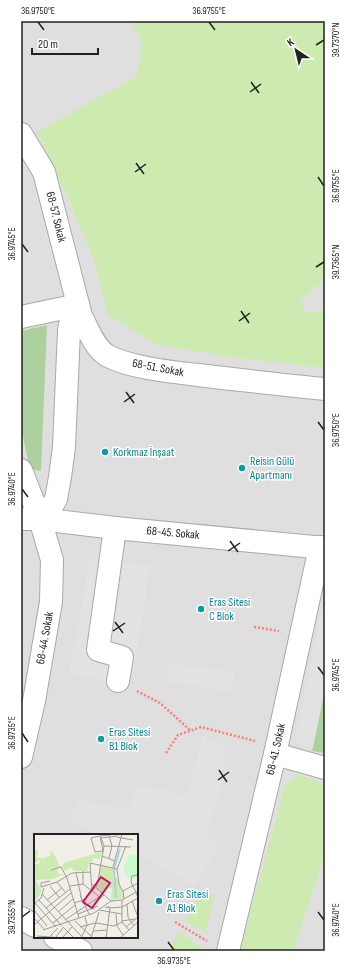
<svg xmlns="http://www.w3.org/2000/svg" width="346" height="972" viewBox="0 0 346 972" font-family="'Sofia Sans Condensed',sans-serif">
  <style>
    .residential { fill: #e0dfdf; fill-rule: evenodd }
    .grass { fill: #cdebb0 }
    .forest { fill: #add19e }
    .parking { fill: #e2e2e2 }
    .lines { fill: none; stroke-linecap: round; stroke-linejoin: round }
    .minor-casing { stroke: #a9a9a9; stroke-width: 24 }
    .path { stroke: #fa8072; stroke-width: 2.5; stroke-dasharray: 2 2; stroke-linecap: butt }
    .minor { stroke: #fff; stroke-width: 22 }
    .ticks { fill: none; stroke: #222; stroke-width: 1.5 }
    .culture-dot { fill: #0f9aa8; stroke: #fff; stroke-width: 1.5 }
    .labels { text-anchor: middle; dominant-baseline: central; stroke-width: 3; stroke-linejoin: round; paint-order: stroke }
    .street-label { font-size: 12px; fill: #222; stroke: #fff }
    .culture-label { font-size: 12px; fill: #0d838f; stroke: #fff; text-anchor: start }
    .inset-river { fill: none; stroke: #aad3df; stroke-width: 2 }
    .inset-road { fill: none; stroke: #9f9d99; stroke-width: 1 }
    .view { fill: #c2185b; fill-opacity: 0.15; stroke: #c2185b; stroke-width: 2 }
    .inset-edge { fill: none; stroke: #222; stroke-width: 2 }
    .neatline { fill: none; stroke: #222; stroke-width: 1.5 }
    .ticks-label { font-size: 10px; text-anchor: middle; fill: #222 }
  </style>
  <rect width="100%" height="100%" fill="#f2efe9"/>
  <path class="residential" d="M21,21H325V951H21ZM35,835H137V937H35Z"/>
  <g class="grass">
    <polygon points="131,21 325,21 325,279 300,301 305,312 325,311 325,368 232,357 157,345 107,314 97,268 66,193 37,132 137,76 142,42"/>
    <polygon points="298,774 325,784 325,854 293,951 240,951 285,785"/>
    <polygon points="203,892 215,895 205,932 185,921"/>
    <polygon points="179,932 201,947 200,951 168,951"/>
  </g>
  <g class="forest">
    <polygon points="47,325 41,471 30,469 21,427 21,331"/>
    <polygon points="325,689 325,753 312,751"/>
  </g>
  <g class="parking">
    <polygon points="90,558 150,565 134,676 113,671 110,682 69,674"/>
    <polygon points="325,594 325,689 313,747 295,743"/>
    <polygon points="169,663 235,672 232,693 166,681"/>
    <polygon points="203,735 226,748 220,792 205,836 220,844 195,887 137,853 137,835 99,835 69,821 79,799 115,808 117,805 130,809 138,785 187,795"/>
  </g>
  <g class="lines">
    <g class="minor-casing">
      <g id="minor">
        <path d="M21,134L44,172L81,316C88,329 95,349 108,356C131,368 172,372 198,375C240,380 282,385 325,389"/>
        <polyline points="21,317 78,305"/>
        <polyline points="21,470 40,519 52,560 51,602 34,701 21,757"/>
        <polyline points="21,519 40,519 115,528 325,548"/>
        <polyline points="40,519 49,511 56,499 60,477 64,447 69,330 72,313 78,305"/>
        <polyline points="115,528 98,650 122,657 118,681"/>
        <polyline points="275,754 325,768"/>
        <polyline points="21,918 35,926"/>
        <polyline points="55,937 81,951"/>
        <polyline points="228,951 275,754 320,547"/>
      </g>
    </g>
    <g class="path">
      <polyline points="254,627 279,631"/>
      <polyline points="137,691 160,703 191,731"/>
      <polyline points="166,753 178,735 201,727 255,741"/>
      <polyline points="175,922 207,941"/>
    </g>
    <use href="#minor" class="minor"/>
  </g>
  <path class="ticks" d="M38,22L44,30M209,22L215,30M316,45L324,40M251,82L259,93M250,92L261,84M136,163L144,174M135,172L146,164M318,177L324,186M22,244L28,252M316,267L324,262M241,311L249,323M239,321L250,313M126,392L134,403M124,402L135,394M318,422L324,430M22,489L28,497M230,541L238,552M228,551L240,543M115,622L123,633M113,631L125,623M318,667L324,675M22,733L28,742M219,770L227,782M218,780L229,772M318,912L324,920M22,917L30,911M168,942L174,950"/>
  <g class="culture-dot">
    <circle cx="105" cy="452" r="4"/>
    <circle cx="242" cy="468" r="4"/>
    <circle cx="201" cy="609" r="4"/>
    <circle cx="101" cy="739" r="4"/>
    <circle cx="159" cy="901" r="4"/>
  </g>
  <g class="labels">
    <g class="street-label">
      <text transform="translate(56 217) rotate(76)">68-57. Sokak</text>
      <text transform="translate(158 368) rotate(11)">68-51. Sokak</text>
      <text transform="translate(173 533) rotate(5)">68-45. Sokak</text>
      <text transform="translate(45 638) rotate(-80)">68-44. Sokak</text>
      <text transform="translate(276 749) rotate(-77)">68-41. Sokak</text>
    </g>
    <g class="culture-label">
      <text x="113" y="452">Korkmaz İnşaat</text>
      <text x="250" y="461">Reisin Gülü<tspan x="250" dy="14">Apartmanı</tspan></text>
      <text x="209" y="602">Eras Sitesi<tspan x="209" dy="14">C Blok</tspan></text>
      <text x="109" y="732">Eras Sitesi<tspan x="109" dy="14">B1 Blok</tspan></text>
      <text x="167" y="894">Eras Sitesi<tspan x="167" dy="14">A1 Blok</tspan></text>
    </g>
  </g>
  <g transform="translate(34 834)">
    <rect width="104" height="104" fill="#f2efe9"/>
    <path d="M4,15L3,24H11L17,21L16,17L19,18L26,33L13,36L23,35L25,40H30L19,45L2,46L8,57L0,69V30H5L6,26L0,29L1,16ZM68,18L66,25L59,24V28H55L53,37H40L37,33L31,37L27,32L32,28ZM67,31L79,34L80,44H83L90,64L77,66L78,54L69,56L70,59L64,55L65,47L70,46L65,43Z" fill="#cdebb0"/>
    <path d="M95,20L104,21V42L95,45L89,36Z" fill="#c8facc"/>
    <path class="inset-river" d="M82,64L80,35L86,15"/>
    <path class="inset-road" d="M66,2L69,17L61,18L57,4L66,2L75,1M83,3L99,6M70,12L97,13M68,22L81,27M75,24L78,12L75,1M79,33L88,0M17,36L27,33L33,44L45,84M42,38L48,67M104,41L98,42L97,48L104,63M23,48L31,58M49,50L67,64M49,50V37M58,50L77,67M16,52L25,63M36,52L49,50M7,53L23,48L38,39L57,38M7,53V49L16,47M58,57L56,29L83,35M89,58L85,50L83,35L92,12M8,60L49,104M46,61L55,80M90,65L89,57L104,49M5,66L28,92M13,66L28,54M88,66V88L95,96M98,67L104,83M1,69L22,93M40,69L50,66L63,52L70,12L67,4L83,2M61,69L70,61M0,70L7,64L10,54M93,70L94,83L100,92M74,72L76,74L88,73L104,64M71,73L76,74L72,104M12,74L36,55M0,76L13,92M65,76L88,80M24,78L39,65M44,80L64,72M82,80L83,92L89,101M0,84L10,95M31,86L65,63M41,87L57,102M88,87L101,85M19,89L41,71M62,89L80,92L88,88M0,91L37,59M29,93L40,104M46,93L61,89M92,93L104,83M9,96L60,79L77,67L88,66L104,57M60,97L73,96M3,102L17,103M48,102L53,91L51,83M20,104L17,101L24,94M21,104L29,94M28,104L38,93M57,104L65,78M86,104L104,88"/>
    <path class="view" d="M67,43L76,49L58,74L49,68Z"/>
    <rect width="104" height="104" class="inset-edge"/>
  </g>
  <rect width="346" height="972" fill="none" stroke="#ffffff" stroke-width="44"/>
  <g transform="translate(296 50) rotate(325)" stroke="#ffffff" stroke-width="3" paint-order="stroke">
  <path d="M0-3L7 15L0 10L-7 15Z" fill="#222222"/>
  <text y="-6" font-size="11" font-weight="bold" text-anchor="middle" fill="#222222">K</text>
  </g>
  <path d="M32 48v6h66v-6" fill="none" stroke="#222222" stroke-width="2"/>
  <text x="38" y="48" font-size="12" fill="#222222" stroke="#ffffff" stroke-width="3" paint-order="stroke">20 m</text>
  <rect x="22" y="22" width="302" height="928" class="neatline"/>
  <g class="ticks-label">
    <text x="38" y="14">36.9750°E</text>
    <text x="209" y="14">36.9755°E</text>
    <text transform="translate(335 40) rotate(-90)" y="4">39.7370°N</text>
    <text transform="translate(335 186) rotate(-90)" y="4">36.9755°E</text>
    <text transform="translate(11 244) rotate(-90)" y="4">36.9745°E</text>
    <text transform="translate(335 262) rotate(-90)" y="4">39.7365°N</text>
    <text transform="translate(335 430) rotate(-90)" y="4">36.9750°E</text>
    <text transform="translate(11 489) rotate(-90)" y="4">36.9740°E</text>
    <text transform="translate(335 675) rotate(-90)" y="4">36.9745°E</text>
    <text transform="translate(11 733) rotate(-90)" y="4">36.9735°E</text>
    <text transform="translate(11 917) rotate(-90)" y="4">39.7355°N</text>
    <text transform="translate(335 920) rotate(-90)" y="4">36.9740°E</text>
    <text x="174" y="964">36.9735°E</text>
  </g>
</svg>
